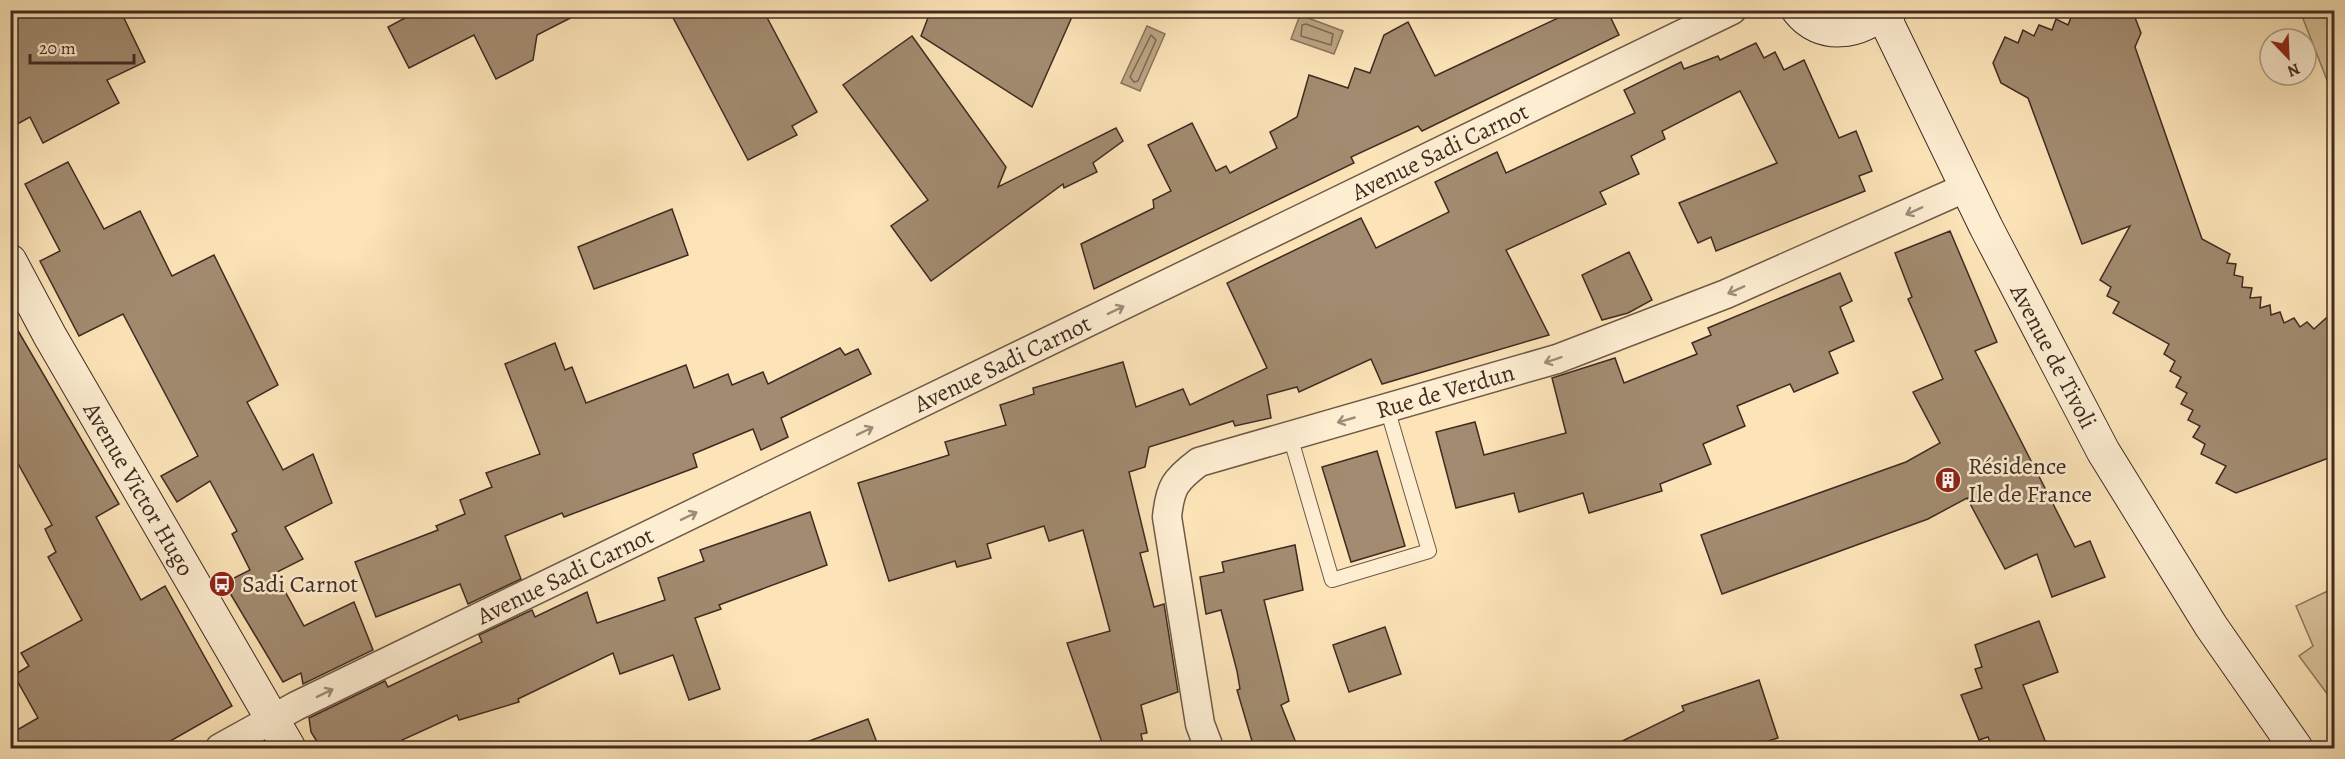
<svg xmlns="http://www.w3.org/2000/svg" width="2345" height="759" viewBox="0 0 2345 759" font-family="Alegreya,serif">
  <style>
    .green { fill: #dcc59e; stroke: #8e7860; stroke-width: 1.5 }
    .water { fill: #bca585; stroke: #8a745d; stroke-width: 1.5 }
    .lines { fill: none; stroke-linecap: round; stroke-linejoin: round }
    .shore { stroke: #7e6854; stroke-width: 1.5 }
    .building { fill: #a28b70; stroke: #402b22; stroke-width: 1.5 }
    .lane-casing { stroke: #6f5948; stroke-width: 16 }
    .street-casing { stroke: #6f5948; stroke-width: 31 }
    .secondary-casing { stroke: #402b22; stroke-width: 35 }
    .lane { stroke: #fdedd1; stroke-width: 14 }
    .street { stroke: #fdedd1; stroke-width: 28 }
    .secondary { stroke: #fdedd1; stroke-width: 33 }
    .oneway { stroke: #9e8c7a }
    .labels { text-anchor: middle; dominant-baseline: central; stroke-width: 5; stroke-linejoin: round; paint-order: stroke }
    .street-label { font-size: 24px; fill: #402b22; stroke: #fdedd1 }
    .poi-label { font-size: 24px; fill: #402b22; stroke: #fdedd1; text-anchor: start }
  </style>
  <rect width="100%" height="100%" fill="#fce4b8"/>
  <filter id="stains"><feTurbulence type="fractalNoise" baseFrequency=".00333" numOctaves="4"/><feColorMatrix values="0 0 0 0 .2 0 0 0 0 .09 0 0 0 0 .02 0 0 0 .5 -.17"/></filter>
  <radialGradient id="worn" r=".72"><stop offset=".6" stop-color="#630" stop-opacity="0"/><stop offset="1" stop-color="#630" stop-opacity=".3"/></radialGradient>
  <g class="green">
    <polygon points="2300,11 2334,11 2334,98"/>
    <polygon points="2334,588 2334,703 2299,656 2313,646 2296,606"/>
  </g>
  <g class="water">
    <polygon points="1300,15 1343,31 1334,54 1291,39"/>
    <polygon points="1147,26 1165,34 1140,91 1121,83"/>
  </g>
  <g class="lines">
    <g class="shore">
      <polygon points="1306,24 1333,34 1331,45 1301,36 1302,25"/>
      <polygon points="1151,35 1156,40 1138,81 1134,82 1130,77"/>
    </g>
  </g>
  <g class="building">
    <polygon points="10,10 120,10 145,62 107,80 119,103 43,143 30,117 10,128"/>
    <polygon points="420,10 586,10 537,35 533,60 496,79 474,35 409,68 388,27"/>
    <polygon points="669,10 763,10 817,112 792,126 797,135 748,160"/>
    <polygon points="931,10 1075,10 1032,107 921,36"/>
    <polygon points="1575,10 1607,10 1619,35 1422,131 1418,126 1351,157 1354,163 1094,289 1081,244 1154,208 1153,200 1171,191 1148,145 1192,123 1216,171 1226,166 1230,173 1277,148 1270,132 1297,117 1309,75 1348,88 1355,68 1370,73 1384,35 1408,22 1435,76"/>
    <polygon points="2074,10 2132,10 2141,33 2135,47 2202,239 2230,254 2227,263 2236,264 2234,275 2243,277 2242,287 2252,288 2250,298 2261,297 2260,308 2270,305 2271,315 2280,312 2284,323 2294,318 2300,327 2307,322 2314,329 2334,311 2334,456 2236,493 2216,483 2226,466 2201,454 2205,444 2193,437 2200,426 2188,420 2193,410 2181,404 2187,393 2176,387 2181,377 2170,371 2175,361 2164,354 2169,344 2113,313 2119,302 2107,296 2111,287 2100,280 2130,226 2082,244 2028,98 2001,83 1993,63 2005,37 2018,43 2023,30 2034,36 2039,25 2052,30 2056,19 2068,25"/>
    <polygon points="912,36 1006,167 998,187 1116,128 1123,141 1093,163 1097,172 1064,188 1063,184 931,281 891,226 928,200 843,85"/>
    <polygon points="1756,43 1764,58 1775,52 1784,70 1804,60 1839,138 1856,131 1872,171 1859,176 1865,191 1716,251 1711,237 1698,243 1679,203 1777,163 1740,91 1662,131 1665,139 1631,156 1639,174 1600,192 1606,204 1506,250 1549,335 1382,384 1371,359 1299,392 1297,387 1267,395 1271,418 1235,426 1233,421 1149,447 1145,467 1129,472 1148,551 1140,553 1154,607 1164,604 1178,692 1141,705 1147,733 1141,734 1144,748 1104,748 1067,643 1110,631 1083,530 1049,541 1044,526 987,544 991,558 957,567 955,561 889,581 858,483 949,455 945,442 1006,425 1000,405 1034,394 1033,388 1123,362 1136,407 1183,389 1190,405 1267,368 1227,283 1361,218 1376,248 1449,212 1435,182 1497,152 1506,173 1635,113 1624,90 1681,62 1684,69 1718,56 1720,60"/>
    <polygon points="68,162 104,229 140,211 172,276 214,255 278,385 247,402 283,470 313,454 332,503 285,527 303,559 275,573 304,626 354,602 373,650 303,684 301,673 283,682 224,583 250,570 232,534 237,531 210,481 177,502 161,476 198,456 123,314 79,336 40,261 60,251 25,184"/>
    <polygon points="672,209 688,255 594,289 578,247"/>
    <polygon points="1950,231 1997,342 1975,351 2075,547 2090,541 2105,577 2052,597 2037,554 2005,569 1967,498 1928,519 1722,594 1701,535 1906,462 1940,443 1913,392 1943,379 1908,299 1912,297 1895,253"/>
    <polygon points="1629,252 1652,300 1628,313 1602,320 1582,275"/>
    <polygon points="1840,273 1852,301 1840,307 1854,341 1829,352 1838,373 1794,392 1790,384 1737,406 1745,426 1703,444 1711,464 1660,484 1662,491 1589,513 1583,493 1519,512 1514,493 1456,508 1436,432 1475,422 1484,455 1566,433 1552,378 1615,358 1624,383 1697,354 1692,343 1711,335 1708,328"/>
    <polygon points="10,317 119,504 96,517 141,600 165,586 232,706 158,748 10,748 10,734 38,718 14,675 29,666 21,653 82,620 48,557 56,552 45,529 52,525 10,449"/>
    <polygon points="555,343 565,370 572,367 586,403 686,365 694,388 728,374 732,385 763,372 768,384 840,348 845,355 858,349 871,374 781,418 788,437 761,450 753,429 693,454 697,467 564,517 562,513 505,536 521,579 468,604 460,584 376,617 355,562 438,530 436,526 465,514 460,500 492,487 486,473 540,454 505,364"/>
    <polygon points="1377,451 1405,546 1351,562 1322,467"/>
    <polygon points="810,512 827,565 719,605 721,609 695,618 720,689 689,700 673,655 620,674 613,653 518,699 519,702 459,720 457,715 402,740 407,748 321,748 311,732 309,718 385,681 388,687 482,642 479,635 532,610 535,617 587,592 597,623 665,600 658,578 704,561 700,550"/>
    <polygon points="1295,545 1303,590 1264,600 1289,701 1281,705 1298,748 1254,748 1237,690 1240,689 1237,671 1221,610 1206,614 1200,577 1224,572 1222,562"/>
    <polygon points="2039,621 2058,672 2023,685 2048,748 1992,748 1988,737 1979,740 1961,695 1982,688 1975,669 1982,667 1975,645"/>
    <polygon points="1385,627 1401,674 1349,692 1333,645"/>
    <polygon points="1759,680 1778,738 1746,748 1608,748 1684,711 1682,706"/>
    <polygon points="868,719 879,748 797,748 796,746"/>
  </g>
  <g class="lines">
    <g class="lane-casing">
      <polyline id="lane" points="1290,436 1332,580 1429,551 1387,408"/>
    </g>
    <g class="street-casing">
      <g id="street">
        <path id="s1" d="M220,748L296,706L1732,10"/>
        <path id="s2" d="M1209,748L1200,724L1167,517C1170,487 1175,480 1199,462L1557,359L1726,294L1967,187"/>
      </g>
    </g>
    <g class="secondary-casing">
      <g id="secondary">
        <path d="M1798,10C1821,40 1860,33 1884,10"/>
        <path id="s3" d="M1884,10L1889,27L1986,227L2103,451L2211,626L2296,748"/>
        <path id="s4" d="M10,261L50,336L289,748"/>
      </g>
    </g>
    <use href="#lane" class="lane"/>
    <use href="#street" class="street"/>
    <use href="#secondary" class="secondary"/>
  </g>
  <defs><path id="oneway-shaft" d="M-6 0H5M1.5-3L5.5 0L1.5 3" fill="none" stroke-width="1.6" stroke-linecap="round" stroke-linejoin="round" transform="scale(1.5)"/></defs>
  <g class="oneway">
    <use href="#oneway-shaft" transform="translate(1914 211) rotate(156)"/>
    <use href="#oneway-shaft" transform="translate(1736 290) rotate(156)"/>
    <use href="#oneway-shaft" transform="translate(1116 310) rotate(-26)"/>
    <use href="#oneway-shaft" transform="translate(1553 360) rotate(162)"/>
    <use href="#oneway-shaft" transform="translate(1346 420) rotate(164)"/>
    <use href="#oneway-shaft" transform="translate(865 431) rotate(-26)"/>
    <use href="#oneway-shaft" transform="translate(689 516) rotate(-26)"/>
    <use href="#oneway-shaft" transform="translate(325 693) rotate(-26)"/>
  </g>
  <defs>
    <g id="building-disc" transform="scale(1.35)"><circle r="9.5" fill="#8f2418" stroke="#fdedd1"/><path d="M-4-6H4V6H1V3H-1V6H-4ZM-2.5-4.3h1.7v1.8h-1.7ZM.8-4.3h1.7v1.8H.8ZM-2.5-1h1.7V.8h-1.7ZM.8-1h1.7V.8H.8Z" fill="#fff"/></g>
    <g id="bus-disc" transform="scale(1.35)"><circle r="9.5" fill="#8f2418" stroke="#fdedd1"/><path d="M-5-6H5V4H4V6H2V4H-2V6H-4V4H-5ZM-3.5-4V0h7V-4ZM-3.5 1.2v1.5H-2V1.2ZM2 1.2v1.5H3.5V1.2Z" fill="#fff"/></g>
  </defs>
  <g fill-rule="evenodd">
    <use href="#building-disc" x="1948" y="480"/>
    <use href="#bus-disc" x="222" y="584"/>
  </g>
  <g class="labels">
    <g class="street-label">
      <text stroke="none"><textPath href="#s1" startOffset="1358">Avenue Sadi Carnot</textPath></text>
      <text stroke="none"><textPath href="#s3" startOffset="386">Avenue de Tivoli</textPath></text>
      <text stroke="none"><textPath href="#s1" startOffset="872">Avenue Sadi Carnot</textPath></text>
      <text stroke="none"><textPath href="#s2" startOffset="558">Rue de Verdun</textPath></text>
      <text stroke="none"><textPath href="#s4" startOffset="262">Avenue Victor Hugo</textPath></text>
      <text stroke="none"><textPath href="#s1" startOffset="386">Avenue Sadi Carnot</textPath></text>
    </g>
    <g class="poi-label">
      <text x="1968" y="466">Résidence<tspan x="1968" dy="28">Ile de France</tspan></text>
      <text x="242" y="584">Sadi Carnot</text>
    </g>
  </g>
  <rect width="2345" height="759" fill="none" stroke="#fce4b8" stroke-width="36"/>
  <rect x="12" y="12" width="2321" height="735" fill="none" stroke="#402b22" stroke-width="3"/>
  <rect x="18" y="18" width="2309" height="723" fill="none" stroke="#402b22" stroke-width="1.5"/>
  <g transform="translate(2288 57) rotate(157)"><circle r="28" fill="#fdedd1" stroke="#b19f8b" stroke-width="1.5"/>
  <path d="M0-4.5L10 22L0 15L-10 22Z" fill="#8f2418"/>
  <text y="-9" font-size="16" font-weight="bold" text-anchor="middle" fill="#402b22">N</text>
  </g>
  <path d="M30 54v9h104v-9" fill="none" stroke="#402b22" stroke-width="3"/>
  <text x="39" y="54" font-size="18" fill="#402b22" stroke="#fdedd1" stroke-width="4.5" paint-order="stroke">20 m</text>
  <rect width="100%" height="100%" filter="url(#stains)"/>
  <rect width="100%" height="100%" fill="url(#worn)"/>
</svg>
